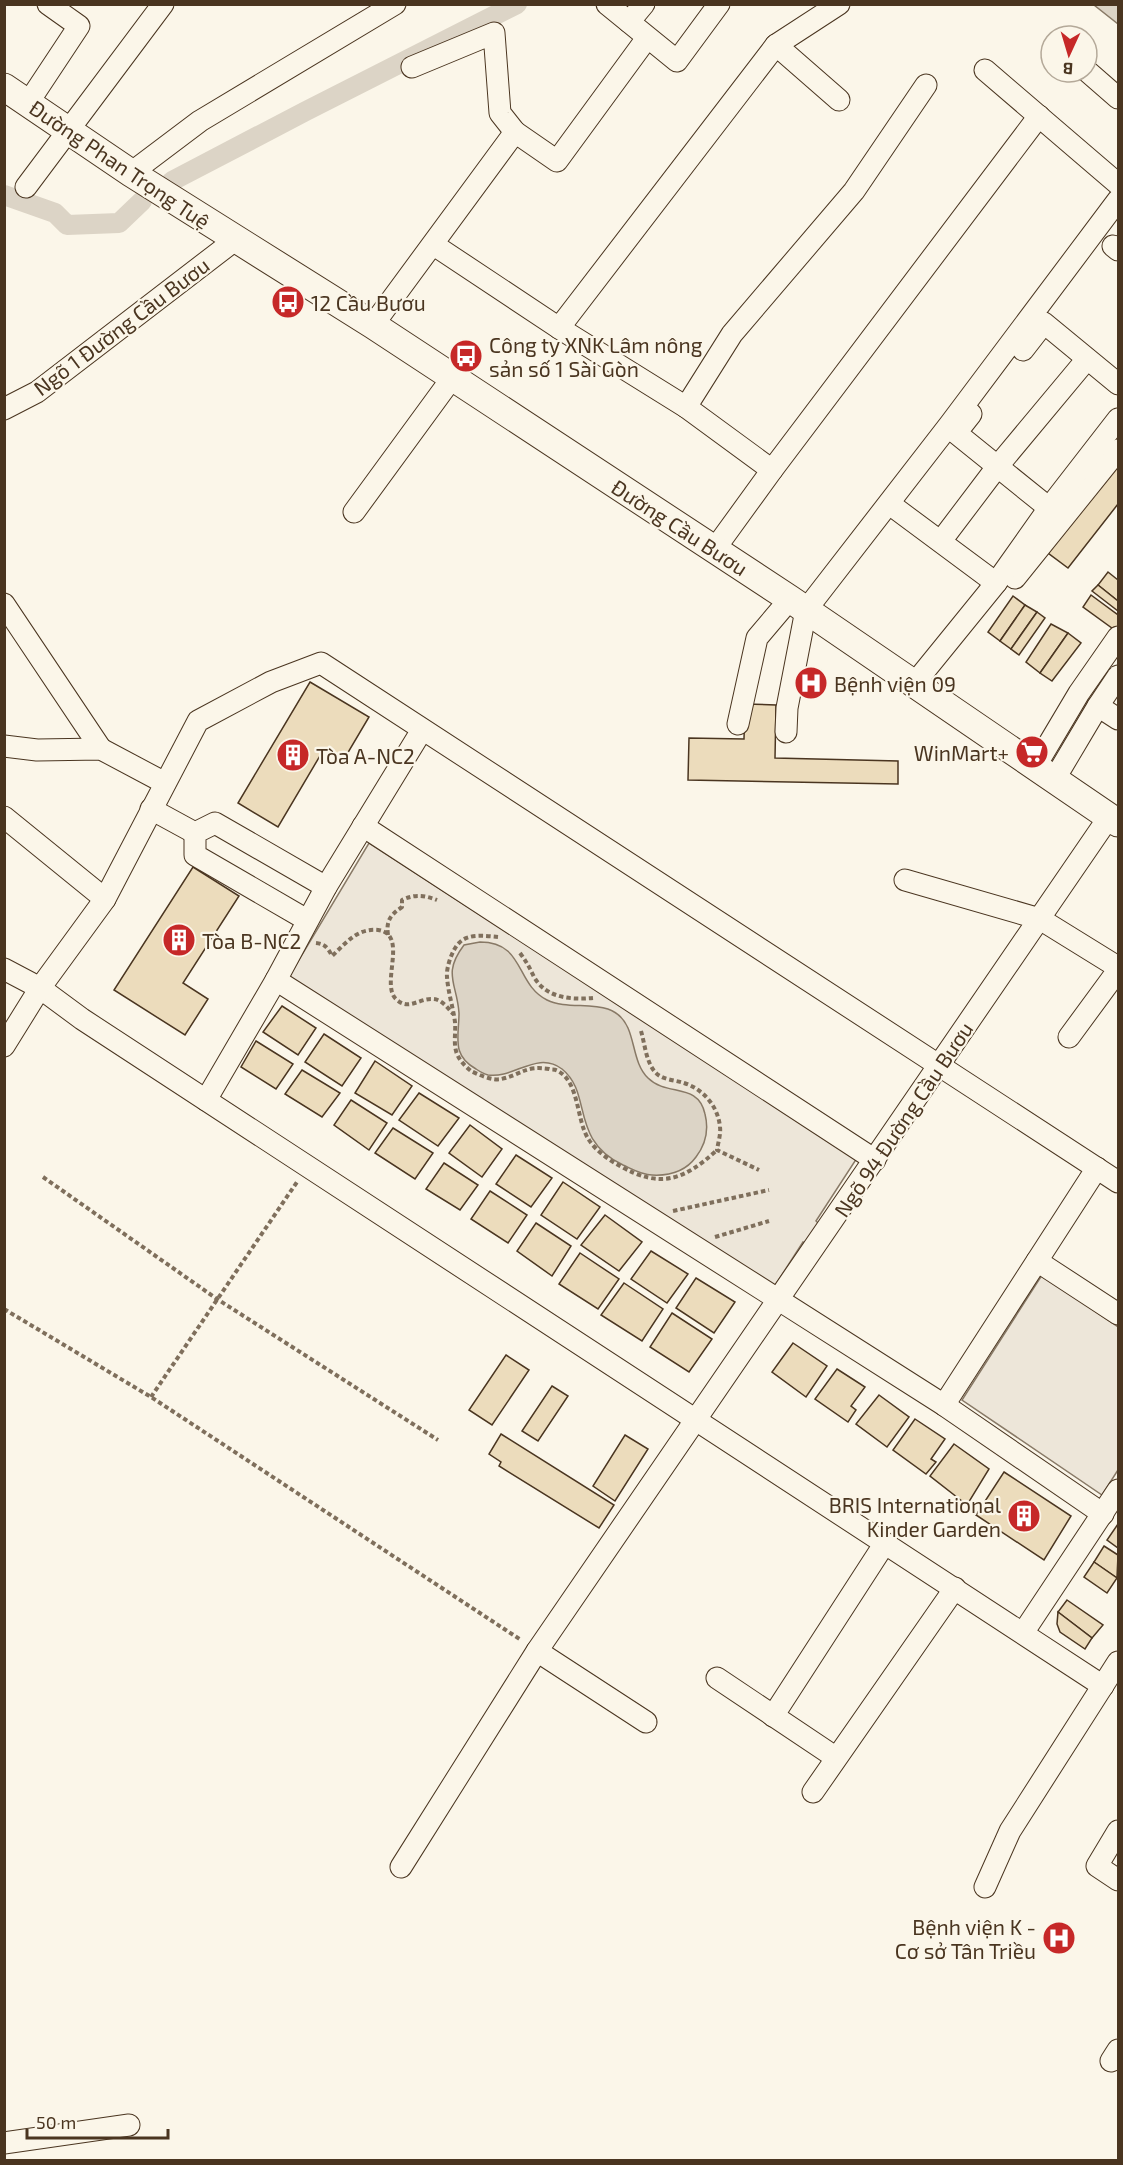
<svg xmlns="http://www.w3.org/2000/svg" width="1123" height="2165" viewBox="0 0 1123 2165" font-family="'Exo 2',sans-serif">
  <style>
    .green { fill: #ede6d9; stroke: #887966; stroke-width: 1.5 }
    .water { fill: #dcd4c6; stroke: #887966; stroke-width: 1.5 }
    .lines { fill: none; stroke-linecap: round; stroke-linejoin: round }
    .canal { stroke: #dcd4c6; stroke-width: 20 }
    .building { fill: #ecdcbc; stroke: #4a3520; stroke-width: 1.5 }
    .minor-casing { stroke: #4a3520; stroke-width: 23 }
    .major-casing { stroke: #4a3520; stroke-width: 29 }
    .path { stroke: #7f6f5c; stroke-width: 4; stroke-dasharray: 4.5 3; stroke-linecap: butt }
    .minor { stroke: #fbf6e9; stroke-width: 21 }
    .major { stroke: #fbf6e9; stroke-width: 27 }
    .labels { text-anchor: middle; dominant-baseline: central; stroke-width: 4.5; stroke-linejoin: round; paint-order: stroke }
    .street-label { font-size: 21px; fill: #4a3520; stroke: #fbf6e9 }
    .poi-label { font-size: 21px; fill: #4a3520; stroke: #fbf6e9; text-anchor: start }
  </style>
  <rect width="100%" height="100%" fill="#fbf6e9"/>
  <g class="green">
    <polygon points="369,843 857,1158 816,1221 822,1227 810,1245 803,1242 774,1287 288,978"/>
    <polygon points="1042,1275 1118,1327 1118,1470 1102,1495 962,1400"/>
  </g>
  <g class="water">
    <polygon points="1094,5 1118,5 1118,24"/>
    <path d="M480,942C525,942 515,984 547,1000C573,1013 613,994 628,1028C635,1044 635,1066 648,1078C667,1097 698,1082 705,1114C709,1130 706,1144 696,1157C685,1172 670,1176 652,1175C642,1175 632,1169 623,1165C569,1139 593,1094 562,1069C537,1050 514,1079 488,1075C484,1074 479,1071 476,1069C451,1055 459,1037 459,1013C457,983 442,974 464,945Z"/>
  </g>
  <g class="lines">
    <g class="canal">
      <polyline points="172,181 306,111 517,4"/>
      <polyline points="4,195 55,213 67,225 119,223 142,201"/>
    </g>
  </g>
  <g class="building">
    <polygon points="1118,458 1118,504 1068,568 1044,550"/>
    <polygon points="1108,572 1118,580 1118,601 1098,585"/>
    <polygon points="1098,585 1118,601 1118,611 1092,591"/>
    <polygon points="1091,595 1118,615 1118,628 1116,631 1083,607"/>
    <polygon points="1013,596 1025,605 1000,641 988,632"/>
    <polygon points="1025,605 1037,612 1011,649 1000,641"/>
    <polygon points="1037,612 1045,618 1019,655 1011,649"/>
    <polygon points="1051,624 1068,633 1040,673 1026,662"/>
    <polygon points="1068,633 1081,643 1052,681 1040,673"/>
    <polygon points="310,682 369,717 343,761 324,749 278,827 238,803"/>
    <polygon points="745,704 776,705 775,758 898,761 898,784 688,780 689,738 744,739"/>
    <polygon points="193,867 239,896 183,983 208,999 185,1035 114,990"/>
    <polygon points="282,1006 316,1028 298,1055 263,1032"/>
    <polygon points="324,1034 361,1058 342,1086 305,1062"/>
    <polygon points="256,1041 293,1064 276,1089 241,1067"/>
    <polygon points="375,1061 412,1086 392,1115 355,1093"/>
    <polygon points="302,1070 340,1093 322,1117 285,1094"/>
    <polygon points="419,1093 459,1118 438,1146 399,1120"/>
    <polygon points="351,1100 387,1123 369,1150 334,1125"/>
    <polygon points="470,1125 502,1149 482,1177 449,1153"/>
    <polygon points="393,1128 433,1153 415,1179 375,1153"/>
    <polygon points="516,1155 552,1178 531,1207 496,1184"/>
    <polygon points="444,1163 478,1185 460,1210 426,1189"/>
    <polygon points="563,1182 600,1207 577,1239 541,1215"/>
    <polygon points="490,1191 527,1215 508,1243 471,1219"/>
    <polygon points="605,1215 642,1242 619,1271 581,1245"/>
    <polygon points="536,1223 571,1246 552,1276 517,1251"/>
    <polygon points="651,1251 688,1274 667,1303 631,1279"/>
    <polygon points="580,1253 619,1279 598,1309 559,1284"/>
    <polygon points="696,1278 735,1302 714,1333 676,1308"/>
    <polygon points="624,1283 663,1309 642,1341 601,1315"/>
    <polygon points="672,1313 712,1339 689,1372 650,1347"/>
    <polygon points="793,1343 827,1366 806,1397 772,1372"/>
    <polygon points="506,1355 529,1370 492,1425 469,1410"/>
    <polygon points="837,1369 865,1387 851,1406 856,1410 848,1422 815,1399"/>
    <polygon points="552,1386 568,1396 538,1441 522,1431"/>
    <polygon points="879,1395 909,1417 887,1447 856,1424"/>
    <polygon points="915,1419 945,1439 931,1459 936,1462 926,1474 893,1450"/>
    <polygon points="501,1434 614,1505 599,1528 499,1466 501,1462 489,1454"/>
    <polygon points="625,1435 648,1449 615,1501 593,1486"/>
    <polygon points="954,1444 989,1469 967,1505 930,1476"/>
    <polygon points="1004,1472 1071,1516 1044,1560 976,1515"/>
    <polygon points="1118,1524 1118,1548 1107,1540"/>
    <polygon points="1104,1546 1118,1555 1117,1578 1094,1562"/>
    <polygon points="1094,1562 1117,1578 1107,1593 1084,1577"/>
    <polygon points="1067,1600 1103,1625 1092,1638 1058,1612"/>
    <polygon points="1058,1612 1092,1638 1085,1649 1060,1632 1057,1624"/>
  </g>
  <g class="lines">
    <g class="minor-casing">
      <g id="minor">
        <polyline points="607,4 677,61 719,4"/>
        <polyline points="629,22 644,4"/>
        <polyline points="776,45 839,4"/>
        <polyline points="412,67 494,33 500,113 515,132"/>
        <polyline points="985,70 1118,184"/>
        <polyline points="1087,71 1118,98"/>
        <polyline points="28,103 79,26 48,4"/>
        <polyline points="131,173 200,121 395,4"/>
        <polyline points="26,187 163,4"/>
        <polyline points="434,245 559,328 776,45 839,100"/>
        <polyline points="1113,246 1118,250"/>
        <polyline points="373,325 515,132 557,161 647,38"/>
        <polyline points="559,328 686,407"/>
        <polyline points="1023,350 1044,323 1118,384"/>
        <polyline points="4,409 37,392 235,240"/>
        <polyline points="971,414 956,433 1049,508"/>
        <polyline points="772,470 686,407 732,334 854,191 926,85"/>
        <polyline points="895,508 996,583"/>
        <polyline points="354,512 452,378"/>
        <polyline points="941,541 997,467 1087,359"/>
        <polyline points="714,550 772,470 1039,116"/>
        <polyline points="1015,578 1118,450"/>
        <polyline points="4,604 101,749"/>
        <polyline points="914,684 996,583 1049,508 1118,419"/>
        <polyline points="1098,706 1118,676"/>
        <polyline points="738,724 757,638 790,599"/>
        <polyline points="786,732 787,708 806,610 950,424 1118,200"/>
        <polyline points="4,746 37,750 101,749 165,783"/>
        <polyline points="1035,767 1079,693 1118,637"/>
        <polyline points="1054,780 1098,706 1118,719"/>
        <polyline points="151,809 195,833"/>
        <polyline points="4,817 105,899"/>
        <polyline points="363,826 875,1160"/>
        <polyline points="905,880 1040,919 1116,966 1116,973 1069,1037"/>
        <polyline points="307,920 195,855 195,833 215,823 326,887"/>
        <polyline points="4,969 40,988 82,1019 1103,1686"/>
        <polyline points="276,980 944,1405 1103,1514"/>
        <polyline points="4,1046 40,988 105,899 198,721 271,682 321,663 1118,1182"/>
        <polyline points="206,1100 276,980 326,887 422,730"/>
        <polyline points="1037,1261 1118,1314"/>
        <polyline points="944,1405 1097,1168"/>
        <polyline points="1023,1633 1118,1490"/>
        <polyline points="537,1651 646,1722"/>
        <polyline points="717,1678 835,1757"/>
        <polyline points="773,1716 885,1543"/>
        <polyline points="813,1792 955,1588"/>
        <polyline points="1118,1831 1097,1866 1118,1880"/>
        <polyline points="401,1867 537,1651 1109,817"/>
        <polyline points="985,1887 1010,1831 1118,1662"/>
        <polyline points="1111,2061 1118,2050"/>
        <polyline points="4,2143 129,2125"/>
      </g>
    </g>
    <g class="major-casing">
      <polyline id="major" points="4,87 131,173 373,325 790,599 1118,823"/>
    </g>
    <g class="path">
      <path d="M388,935C386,921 390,915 402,907V900C415,894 424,895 437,900"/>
      <path d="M498,937C486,936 468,933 459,943C452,950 446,968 447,977C448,992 453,1007 455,1022C456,1032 453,1044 457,1054C460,1061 465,1066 471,1071C479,1075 493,1081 501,1079C521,1075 525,1065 549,1069C552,1070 555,1069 558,1071C580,1083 576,1121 589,1140C596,1151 609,1160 620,1166C661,1189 684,1180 717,1150"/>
      <path d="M316,943C325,944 328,948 332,956C346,943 357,928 378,930C409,934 380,984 396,999C408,1011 418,999 431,999C441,998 448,1008 453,1014"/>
      <path d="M520,953C526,961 530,968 534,977C546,998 571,1000 593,998"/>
      <path d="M641,1031C645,1044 646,1064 657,1074C664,1080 675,1080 684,1083C703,1089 718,1106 720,1127C721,1134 718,1143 717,1150L759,1170"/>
      <polyline points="43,1177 217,1299 438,1440"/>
      <polyline points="673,1211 769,1190"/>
      <polyline points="715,1237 769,1221"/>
      <polyline points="4,1309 151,1397 521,1640"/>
      <polyline points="151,1397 297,1182"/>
    </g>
    <use href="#minor" class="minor"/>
    <use href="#major" class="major"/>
  </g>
  <defs>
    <g id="bus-disc" transform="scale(1.725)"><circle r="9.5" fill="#c62828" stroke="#fbf6e9"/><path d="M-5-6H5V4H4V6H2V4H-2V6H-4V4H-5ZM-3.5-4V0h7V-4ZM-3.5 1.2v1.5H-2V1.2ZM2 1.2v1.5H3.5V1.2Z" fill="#fff"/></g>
    <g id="hospital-disc" transform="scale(1.725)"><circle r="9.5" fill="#c62828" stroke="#fbf6e9"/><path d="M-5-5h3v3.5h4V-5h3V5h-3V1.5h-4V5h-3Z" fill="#fff"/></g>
    <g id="supermarket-disc" transform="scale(1.725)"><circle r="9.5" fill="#c62828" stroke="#fbf6e9"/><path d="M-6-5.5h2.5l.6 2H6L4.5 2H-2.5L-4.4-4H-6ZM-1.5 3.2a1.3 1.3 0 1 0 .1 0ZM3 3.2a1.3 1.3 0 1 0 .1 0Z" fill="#fff"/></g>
    <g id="building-disc" transform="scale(1.725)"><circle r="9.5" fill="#c62828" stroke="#fbf6e9"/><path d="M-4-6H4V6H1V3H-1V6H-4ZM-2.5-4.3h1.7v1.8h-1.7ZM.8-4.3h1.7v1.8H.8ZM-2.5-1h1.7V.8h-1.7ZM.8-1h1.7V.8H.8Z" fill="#fff"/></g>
  </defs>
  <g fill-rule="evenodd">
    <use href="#bus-disc" x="288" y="302"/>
    <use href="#bus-disc" x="466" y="356"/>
    <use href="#hospital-disc" x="811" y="683"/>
    <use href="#supermarket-disc" x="1032" y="752"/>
    <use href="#building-disc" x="293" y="755"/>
    <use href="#building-disc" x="179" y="940"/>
    <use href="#building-disc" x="1024" y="1516"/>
    <use href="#hospital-disc" x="1059" y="1938"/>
  </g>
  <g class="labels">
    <g class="street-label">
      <text transform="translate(120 164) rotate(34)">Đường Phan Trọng Tuệ</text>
      <text transform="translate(121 326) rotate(-37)">Ngõ 1 Đường Cầu Bươu</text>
      <text transform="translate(680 527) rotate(33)">Đường Cầu Bươu</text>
      <text transform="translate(903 1119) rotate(-56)">Ngõ 94 Đường Cầu Bươu</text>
    </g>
    <g class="poi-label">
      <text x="311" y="302">12 Cầu Bươu</text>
      <text x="489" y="344">Công ty XNK Lâm nông<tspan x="489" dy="24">sản số 1 Sài Gòn</tspan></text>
      <text x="834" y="683">Bệnh viện 09</text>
      <text x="1009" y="752" text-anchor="end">WinMart+</text>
      <text x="316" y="755">Tòa A-NC2</text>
      <text x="202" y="940">Tòa B-NC2</text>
      <text x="1001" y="1504" text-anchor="end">BRIS International<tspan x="1001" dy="24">Kinder Garden</tspan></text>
      <text x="1036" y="1926" text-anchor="end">Bệnh viện K -<tspan x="1036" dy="24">Cơ sở Tân Triều</tspan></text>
    </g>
  </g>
  <rect width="1123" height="2165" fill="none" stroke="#4a3520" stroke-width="12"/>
  <g transform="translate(1069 54) rotate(184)"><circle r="28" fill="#fbf6e9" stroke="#b4a999" stroke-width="1.5"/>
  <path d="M0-4.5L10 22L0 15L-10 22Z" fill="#c62828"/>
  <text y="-9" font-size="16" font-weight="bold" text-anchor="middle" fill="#4a3520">B</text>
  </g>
  <path d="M27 2129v9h141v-9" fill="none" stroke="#4a3520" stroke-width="3"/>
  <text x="36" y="2129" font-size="18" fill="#4a3520" stroke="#fbf6e9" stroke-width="4.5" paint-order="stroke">50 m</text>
</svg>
